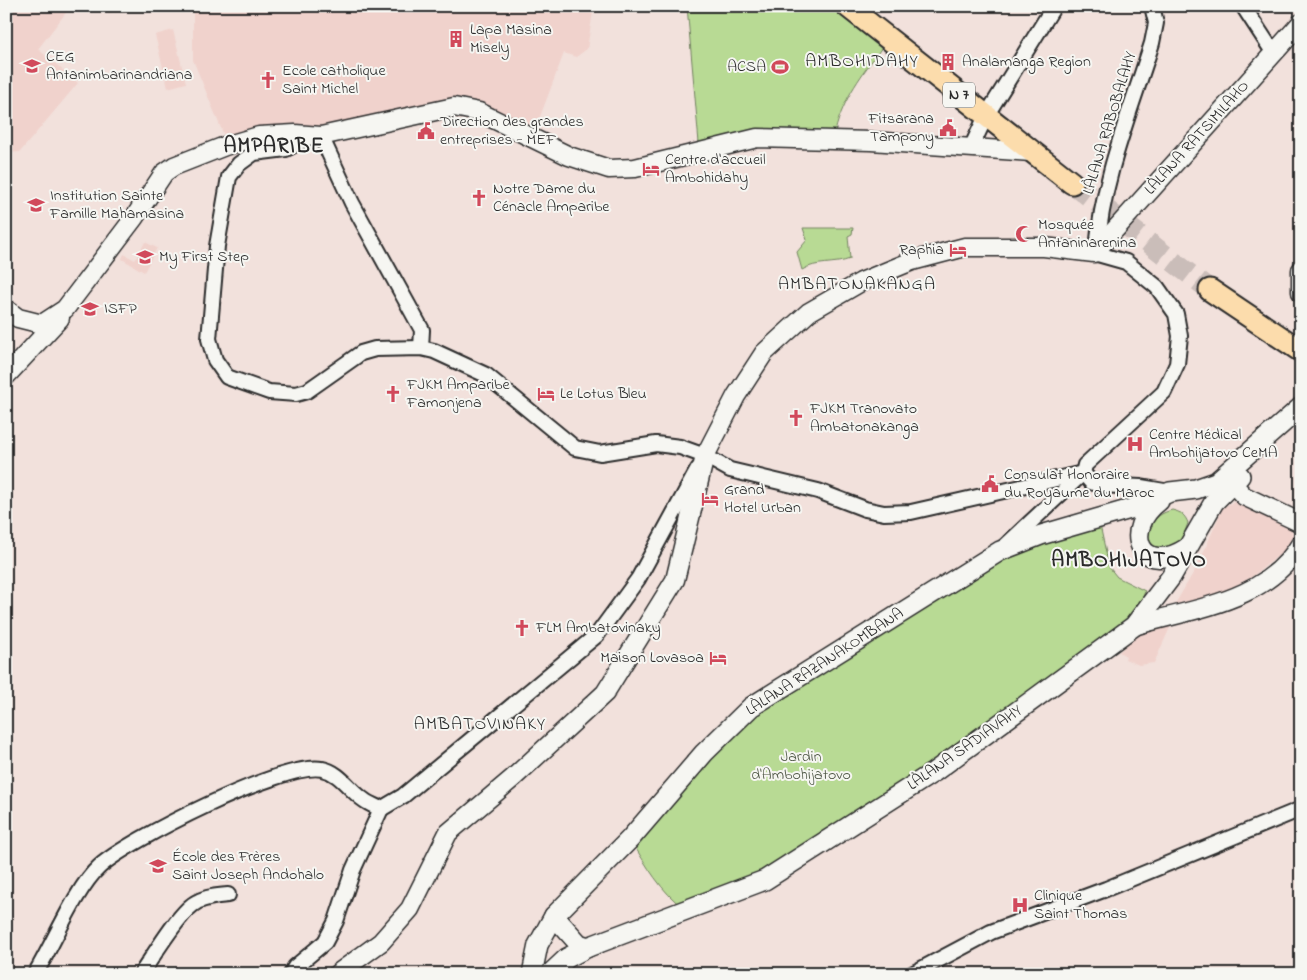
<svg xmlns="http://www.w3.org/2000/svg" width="1307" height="980" viewBox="0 0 1307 980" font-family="'Indie Flower',sans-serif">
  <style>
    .built { fill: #f0d2cc }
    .green { fill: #b8da94; stroke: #728260 }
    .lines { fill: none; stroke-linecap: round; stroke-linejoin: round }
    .primary-tunnel { stroke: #cabdb9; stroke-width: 21; stroke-dasharray: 21 11; stroke-linecap: butt }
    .minor-casing { stroke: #2b2b2b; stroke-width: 18 }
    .tertiary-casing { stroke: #2b2b2b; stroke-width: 21 }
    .secondary-casing { stroke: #2b2b2b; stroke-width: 22 }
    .primary-casing { stroke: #2b2b2b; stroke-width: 25 }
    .minor { stroke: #f6f6f2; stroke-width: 14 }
    .tertiary { stroke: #f6f6f2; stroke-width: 18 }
    .secondary { stroke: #f6f6f2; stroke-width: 19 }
    .primary { stroke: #fcdcac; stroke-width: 21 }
    .labels { text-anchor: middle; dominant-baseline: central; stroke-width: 4; stroke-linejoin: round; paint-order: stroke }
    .shield { fill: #f6f6f2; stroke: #686867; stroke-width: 1 }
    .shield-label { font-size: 15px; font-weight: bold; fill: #2b2b2b }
    .poi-label { font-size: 16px; fill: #2b2b2b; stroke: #f6f6f2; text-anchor: start }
    .street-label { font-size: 16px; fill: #2b2b2b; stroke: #f6f6f2 }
    .park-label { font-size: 16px; fill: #4e5745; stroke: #f6f6f2 }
    .neighbourhood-label { font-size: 18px; letter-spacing: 1px; fill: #2b2b2b; stroke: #f6f6f2 }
    .district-label { font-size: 21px; font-weight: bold; letter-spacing: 1px; fill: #2b2b2b; stroke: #f6f6f2 }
  </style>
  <rect width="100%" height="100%" fill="#f2e1dc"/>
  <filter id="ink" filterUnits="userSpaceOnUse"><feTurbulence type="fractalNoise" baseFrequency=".02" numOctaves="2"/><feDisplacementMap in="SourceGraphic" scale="10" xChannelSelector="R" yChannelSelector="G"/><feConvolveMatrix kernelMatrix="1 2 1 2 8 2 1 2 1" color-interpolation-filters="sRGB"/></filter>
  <g filter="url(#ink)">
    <g class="built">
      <polygon points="6,6 71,6 38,49 78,83 20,152 6,153"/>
      <polygon points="88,6 116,6 110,13"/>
      <polygon points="193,6 592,6 593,12 587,49 576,57 564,53 535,130 478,106 439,102 322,126 285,126 225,138 193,60"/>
      <polygon points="173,30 186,83 168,88 155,35"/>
      <polygon points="145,242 157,248 144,272 122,259 124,254 135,260"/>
      <polygon points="1234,502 1291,528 1294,539 1284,551 1253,576 1219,595 1175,604 1199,563 1223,507"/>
      <polygon points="1173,621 1154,663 1139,665 1125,659 1126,656 1119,652 1132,639 1154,627"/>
    </g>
    <g class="green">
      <path d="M687,6H835L883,46C863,73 843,98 835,132C788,129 745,134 699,143Z"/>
      <path d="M803,228H853L852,234L848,236L850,259C835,265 816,261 802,270L797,252L807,240Z"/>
      <path d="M1172,510C1181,512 1185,515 1188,523L1180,545L1151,550C1144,530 1152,515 1172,510Z"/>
      <path d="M1100,525L1109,567L1117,577L1145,591L1134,626L843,830L686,910C660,891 647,866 630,839L751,707L1000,551Z"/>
    </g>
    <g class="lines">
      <polyline class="primary-tunnel" points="1072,183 1210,290"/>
      <g class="minor-casing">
        <g id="minor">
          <polyline points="1243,6 1273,52"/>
          <polyline points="312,136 286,149 254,153 239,164 229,177 217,246 209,339 215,360 227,377 269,392 296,394 307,391 361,353 375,349 421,348 434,351 486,375 575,448 600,453 656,444 680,447 705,456 730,470 818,491 865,509 884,513 911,512 1083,473"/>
          <polyline points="321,136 352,203 422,330 421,348"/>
          <polyline points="971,148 986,116 1054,6"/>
          <path d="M1097,250C1102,179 1131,110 1152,43L1156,23L1152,6"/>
          <polyline points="1083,473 1085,465 1164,392 1177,364 1180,336 1176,314 1157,287 1126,262 1094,253"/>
          <polyline points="1083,473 1091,482 1100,485 1141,487 1170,492"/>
          <polyline points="1005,546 1082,474"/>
          <polyline points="381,809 403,796 597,635 638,579 698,469"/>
          <path d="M35,974C53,945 76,888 99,867C128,840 285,761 322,769C340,772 350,791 364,800C369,804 375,806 381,809"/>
          <path d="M141,974C152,958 181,909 197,902C206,897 217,896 228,895"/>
          <polyline points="291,974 295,967 325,942 336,921 353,870 381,809"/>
          <polyline points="912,974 991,932 1106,889 1301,809"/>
        </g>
      </g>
      <g class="tertiary-casing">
        <g id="tertiary">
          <polyline points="1301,270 1301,292"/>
          <polyline points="6,309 18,318 42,324 65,309 134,218 164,173 174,166 225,146 259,136 295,134 321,136 454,107 479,112 569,156 609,169 635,168 757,138 871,141 1031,152"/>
          <polyline points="6,376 60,318"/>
          <polyline points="1232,483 1244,496 1301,523"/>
          <path d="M1134,626C1194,608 1267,602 1301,543"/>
          <polyline points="337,974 381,942 410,909 448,833 513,778 605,693 675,580 705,456 736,396 764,353 809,312 861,282 912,261 965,247 1044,247 1094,253 1301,23"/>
        </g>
      </g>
      <g class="secondary-casing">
        <g id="secondary">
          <path d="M1159,501C1121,530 1140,578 1187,548"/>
          <polyline points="554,916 579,944 588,947"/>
          <polyline points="532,974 538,945 554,916 630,839 704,753 751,707 1000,551 1041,535 1134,508 1170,492 1196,489 1216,482 1301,407"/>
          <polyline points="550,974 567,958 588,947 765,880 934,772 1134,626 1171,577 1214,502 1240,476"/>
        </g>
      </g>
      <g class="primary-casing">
        <g id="primary">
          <polyline points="847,6 1072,183"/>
          <polyline points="1210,290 1301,351"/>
        </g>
      </g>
      <use href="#minor" class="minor"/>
      <use href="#tertiary" class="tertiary"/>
      <use href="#secondary" class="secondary"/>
      <use href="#primary" class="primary"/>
    </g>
  </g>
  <defs>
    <g id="building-bare" transform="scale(1.35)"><path d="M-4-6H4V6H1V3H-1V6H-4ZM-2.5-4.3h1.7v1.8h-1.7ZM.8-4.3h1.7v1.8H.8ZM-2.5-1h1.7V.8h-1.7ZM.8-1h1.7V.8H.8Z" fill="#d1495b" stroke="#f6f6f2" stroke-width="2.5" paint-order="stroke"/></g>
    <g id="school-bare" transform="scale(1.35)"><path d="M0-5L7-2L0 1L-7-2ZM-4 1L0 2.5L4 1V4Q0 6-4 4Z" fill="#d1495b" stroke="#f6f6f2" stroke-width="2.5" paint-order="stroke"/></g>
    <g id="stadium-bare" transform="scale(1.35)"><path d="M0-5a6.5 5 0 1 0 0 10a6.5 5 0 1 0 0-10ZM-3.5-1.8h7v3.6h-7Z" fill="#d1495b" stroke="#f6f6f2" stroke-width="2.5" paint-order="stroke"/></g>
    <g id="church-bare" transform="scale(1.35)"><path d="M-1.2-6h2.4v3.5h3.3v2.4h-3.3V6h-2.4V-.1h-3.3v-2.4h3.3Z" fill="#d1495b" stroke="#f6f6f2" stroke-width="2.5" paint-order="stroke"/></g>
    <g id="civic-bare" transform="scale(1.35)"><path d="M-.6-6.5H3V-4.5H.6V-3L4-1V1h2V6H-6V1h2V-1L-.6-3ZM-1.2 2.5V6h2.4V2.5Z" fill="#d1495b" stroke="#f6f6f2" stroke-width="2.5" paint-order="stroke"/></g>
    <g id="hotel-bare" transform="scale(1.35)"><path d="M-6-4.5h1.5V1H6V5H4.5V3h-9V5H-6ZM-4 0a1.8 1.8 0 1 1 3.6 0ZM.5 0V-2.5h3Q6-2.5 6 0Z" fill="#d1495b" stroke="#f6f6f2" stroke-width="2.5" paint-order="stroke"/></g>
    <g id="mosque-bare" transform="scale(1.35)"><path d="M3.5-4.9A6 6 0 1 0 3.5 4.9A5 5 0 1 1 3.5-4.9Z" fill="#d1495b" stroke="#f6f6f2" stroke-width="2.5" paint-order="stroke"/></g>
    <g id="hospital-bare" transform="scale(1.35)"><path d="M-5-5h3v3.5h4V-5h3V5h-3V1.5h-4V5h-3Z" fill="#d1495b" stroke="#f6f6f2" stroke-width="2.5" paint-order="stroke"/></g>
  </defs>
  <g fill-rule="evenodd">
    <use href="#building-bare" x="456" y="39"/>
    <use href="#building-bare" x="948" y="62"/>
    <use href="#school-bare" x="32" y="66"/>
    <use href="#stadium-bare" x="780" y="67"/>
    <use href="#church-bare" x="268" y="80"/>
    <use href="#civic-bare" x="948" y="128"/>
    <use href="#civic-bare" x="426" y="131"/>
    <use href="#hotel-bare" x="651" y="169"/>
    <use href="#church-bare" x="479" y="198"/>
    <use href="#school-bare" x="36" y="205"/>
    <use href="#mosque-bare" x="1024" y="234"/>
    <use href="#hotel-bare" x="958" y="250"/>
    <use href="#school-bare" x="145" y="257"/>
    <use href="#school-bare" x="90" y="309"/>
    <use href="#church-bare" x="393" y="394"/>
    <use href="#hotel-bare" x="546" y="394"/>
    <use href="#church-bare" x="796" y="418"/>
    <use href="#hospital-bare" x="1135" y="444"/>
    <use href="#civic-bare" x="990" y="484"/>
    <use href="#hotel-bare" x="710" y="499"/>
    <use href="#church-bare" x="522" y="628"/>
    <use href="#hotel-bare" x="718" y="658"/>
    <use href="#school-bare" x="158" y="866"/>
    <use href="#hospital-bare" x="1020" y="905"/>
  </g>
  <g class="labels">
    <rect class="shield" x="943" y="82.5" width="32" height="25" rx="4"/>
    <g class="shield-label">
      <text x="959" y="95">N 7</text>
    </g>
    <g class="poi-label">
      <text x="470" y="30">Lapa Masina<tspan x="470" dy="18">Misely</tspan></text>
      <text x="46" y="57">CEG<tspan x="46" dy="18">Antanimbarinandriana</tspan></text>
      <text x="962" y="62">Analamanga Region</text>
      <text x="766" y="67" text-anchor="end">ACSA</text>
      <text x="282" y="71">Ecole catholique<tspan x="282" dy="18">Saint Michel</tspan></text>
      <text x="934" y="119" text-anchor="end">Fitsarana<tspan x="934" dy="18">Tampony</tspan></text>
      <text x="440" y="122">Direction des grandes<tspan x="440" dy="18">entreprises - MEF</tspan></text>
      <text x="665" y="160">Centre d'accueil<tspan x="665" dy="18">Ambohidahy</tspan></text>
      <text x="493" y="189">Notre Dame du<tspan x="493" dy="18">Cénacle Amparibe</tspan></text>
      <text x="50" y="196">Institution Sainte<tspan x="50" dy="18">Famille Mahamasina</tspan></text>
      <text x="1038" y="225">Mosquée<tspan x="1038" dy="18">Antaninarenina</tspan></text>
      <text x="944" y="250" text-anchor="end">Raphia</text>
      <text x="159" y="257">My First Step</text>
      <text x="104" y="309">ISFP</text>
      <text x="407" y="385">FJKM Amparibe<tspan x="407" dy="18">Famonjena</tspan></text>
      <text x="560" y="394">Le Lotus Bleu</text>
      <text x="810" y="409">FJKM Tranovato<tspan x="810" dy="18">Ambatonakanga</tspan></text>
      <text x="1149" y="435">Centre Médical<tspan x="1149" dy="18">Ambohijatovo CeMA</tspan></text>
      <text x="1004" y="475">Consulat Honoraire<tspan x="1004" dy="18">du Royaume du Maroc</tspan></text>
      <text x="724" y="490">Grand<tspan x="724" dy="18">Hotel Urban</tspan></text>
      <text x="536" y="628">FLM Ambatovinaky</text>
      <text x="704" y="658" text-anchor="end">Maison Lovasoa</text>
      <text x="172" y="857">École des Frères<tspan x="172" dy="18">Saint Joseph Andohalo</tspan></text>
      <text x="1034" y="896">Clinique<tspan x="1034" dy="18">Saint Thomas</tspan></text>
    </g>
    <g class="street-label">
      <text transform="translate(1110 123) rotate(-73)">LÀLANA RABOBALAHY</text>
      <text transform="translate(1197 138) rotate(-48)">LÀLANA RATSIMILAHO</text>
      <text transform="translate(825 662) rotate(-33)">LÀLANA RAZANAKOMBANA</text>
      <text transform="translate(965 748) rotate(-35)">LÀLANA SADIAVAHY</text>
    </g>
    <g class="park-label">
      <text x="801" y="757">Jardin<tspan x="801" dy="18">d'Ambohijatovo</tspan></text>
    </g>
    <g class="neighbourhood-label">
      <text x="862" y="62">AMBOHIDAHY</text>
      <text x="857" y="285">AMBATONAKANGA</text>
      <text x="480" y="725">AMBATOVINAKY</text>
    </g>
    <g class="district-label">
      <text x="274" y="147">AMPARIBE</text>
      <text x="1129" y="561">AMBOHIJATOVO</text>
    </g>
  </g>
  <rect width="1307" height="980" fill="none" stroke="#f6f6f2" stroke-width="25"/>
  <rect x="12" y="12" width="1282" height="955" fill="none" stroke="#2b2b2b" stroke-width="2" filter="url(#ink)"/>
</svg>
